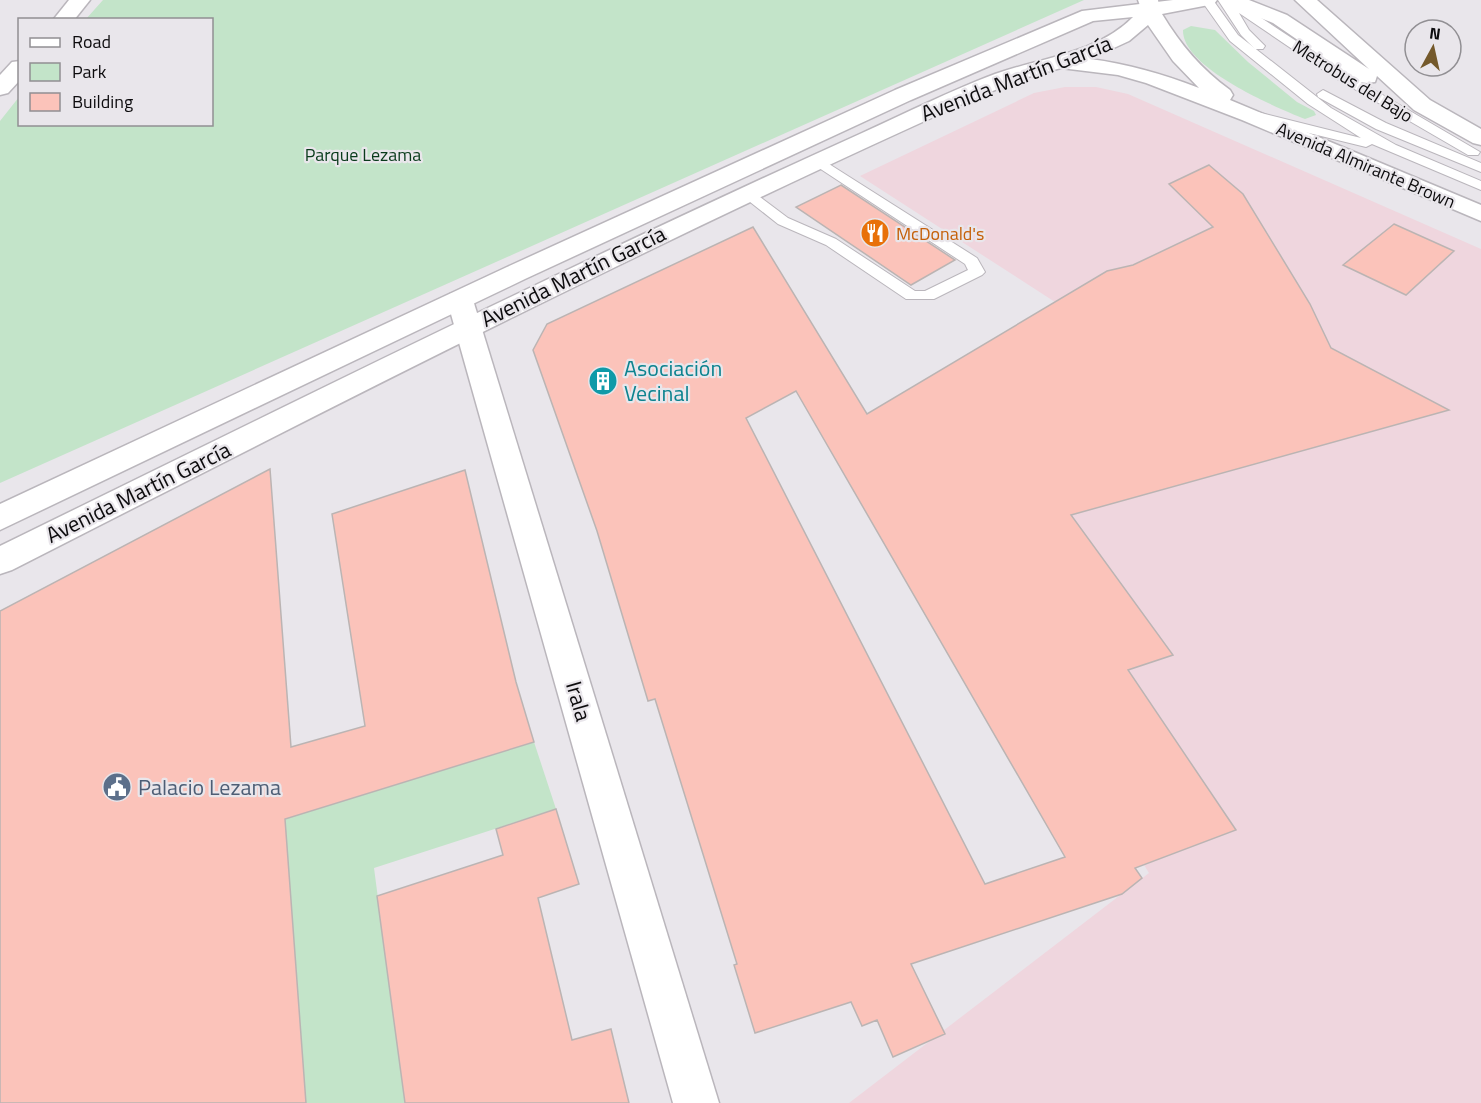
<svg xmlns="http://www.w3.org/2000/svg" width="1481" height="1103" viewBox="0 0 1481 1103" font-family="'Titillium Web',sans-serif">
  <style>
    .industrial { fill: #efd6de }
    .green { fill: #c3e4c9 }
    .building { fill: #fbc3ba; stroke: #bbb4b3; stroke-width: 1.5; fill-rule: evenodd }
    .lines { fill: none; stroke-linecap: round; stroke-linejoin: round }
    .lane-casing { stroke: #bab6bc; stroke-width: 2 }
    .street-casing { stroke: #bab6bc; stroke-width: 3 }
    .secondary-casing { stroke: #bab6bc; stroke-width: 3 }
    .primary-casing { stroke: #bab6bc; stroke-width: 3 }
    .lane { fill: #fff; fill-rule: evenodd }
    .street { fill: #fff; fill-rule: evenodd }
    .secondary { fill: #fff; fill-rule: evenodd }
    .primary { fill: #fff; fill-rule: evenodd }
    .labels { text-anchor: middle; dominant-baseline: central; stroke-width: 4.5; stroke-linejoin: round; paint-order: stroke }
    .far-street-label { font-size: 18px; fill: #0d0c0e; stroke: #e9e6eb }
    .far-park-label { font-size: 18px; fill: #093b1b; stroke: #e9e6eb }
    .far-food-label { font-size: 18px; fill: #c56008; stroke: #e9e6eb; text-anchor: start }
    .street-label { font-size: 22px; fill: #0d0c0e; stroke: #e9e6eb }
    .culture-label { font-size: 22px; fill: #0d838f; stroke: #e9e6eb; text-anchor: start }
    .service-label { font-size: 22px; fill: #4e5e75; stroke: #e9e6eb; text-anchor: start }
  </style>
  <rect width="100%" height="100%" fill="#e9e6eb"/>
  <polygon class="industrial" points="1065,87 1096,87 1128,94 1481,249 1481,1103 849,1103 1149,873 867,414 1055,302 860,176 1034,93"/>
  <g class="green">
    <polygon points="103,0 1084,0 0,483 0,121 19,97 20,124 212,124 212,20 86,19"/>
    <path d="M1191,26L1215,30L1248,62L1297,102L1314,111L1316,115L1305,119C1275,107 1182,68 1183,30Z"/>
    <polygon points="534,742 556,809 374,868 405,1103 306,1103 285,819"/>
  </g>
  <g class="building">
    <path d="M1209,165L1243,194L1310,304L1331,348L1449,410L1071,515L1173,655L1128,670L1236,830L1135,868L1142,878L1122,894L911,964L945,1034L893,1057L877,1020L862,1026L851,1002L755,1033L734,965L737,964L655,699L648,701L597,531L533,350L547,324L753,227L867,414L1107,271L1133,265L1213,227L1169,184ZM796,391L1065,857L985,884L746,418Z"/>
    <polygon points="841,185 955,260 911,285 796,207"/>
    <polygon points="1394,224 1454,251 1406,295 1343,265"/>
    <polygon points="270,469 291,747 365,726 332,514 465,470 516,682 534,742 285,819 306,1103 0,1103 0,611"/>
    <polygon points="556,809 579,884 538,898 572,1040 611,1029 629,1103 405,1103 377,896 503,855 496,829"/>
  </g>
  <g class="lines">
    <g class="lane-casing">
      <g id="lane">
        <polygon points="1201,0 1213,0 1238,35 1331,108 1396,145 1481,181 1481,190 1372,144 1366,147 1252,119 1250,116 1257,112 1361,138 1308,104 1230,41"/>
        <polygon points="1218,0 1234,0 1340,70 1480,152 1478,155 1468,155 1332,76 1239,13 1249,30 1265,46 1263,49 1255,49 1241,35"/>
        <polygon points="1323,90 1386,123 1481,163 1481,172 1376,129 1318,97 1317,94"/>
        <polygon points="818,157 977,258 985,272 982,275 934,299 906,299 826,245 778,224 740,194 742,191 752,191 788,218 836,239 915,291 925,291 968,270 965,264 813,164 811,161"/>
      </g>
    </g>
    <g class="street-casing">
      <polygon id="street" points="460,292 470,294 473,300 719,1103 673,1103 447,300 450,294"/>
    </g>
    <g class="secondary-casing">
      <g id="secondary">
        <polygon points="69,0 90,0 74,20 53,20"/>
        <path d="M1173,0H1217L1214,4L1162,14C1180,44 1201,69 1230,90L1233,95L1230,100L1481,205V221L1242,120L1146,83L1118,75L1061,68L1028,77L980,96C652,243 332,407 12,570L0,574V546C286,406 572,264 862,133C906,113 950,91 995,74C1040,58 1098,53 1133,17L1093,21L911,100L525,279L0,530V504L507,267L895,90L1082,11ZM1148,25L1173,61L1199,88C1163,74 1128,64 1090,59L1129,41Z"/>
        <polygon points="1221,0 1249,0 1287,15 1369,69 1295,0 1317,0 1430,100 1481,129 1481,145 1473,143 1414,110 1377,76 1375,82 1367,83 1359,82 1273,23 1224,4"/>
        <polygon points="20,61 20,80 8,93 0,95 0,75 12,62"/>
      </g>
    </g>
    <g class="primary-casing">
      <polygon id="primary" points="1138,0 1158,0 1160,10 1157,14 1143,14"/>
    </g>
    <use href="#lane" class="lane"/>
    <use href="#street" class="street"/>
    <use href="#secondary" class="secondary"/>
    <use href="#primary" class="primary"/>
  </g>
  <defs>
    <g id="restaurant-disc" transform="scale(1.5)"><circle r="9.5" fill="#e8710a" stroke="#e9e6eb"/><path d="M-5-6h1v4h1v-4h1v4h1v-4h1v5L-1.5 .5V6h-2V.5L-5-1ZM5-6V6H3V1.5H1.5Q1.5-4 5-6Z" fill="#fff"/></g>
    <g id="building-disc" transform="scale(1.5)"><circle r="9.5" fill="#0f9aa8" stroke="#e9e6eb"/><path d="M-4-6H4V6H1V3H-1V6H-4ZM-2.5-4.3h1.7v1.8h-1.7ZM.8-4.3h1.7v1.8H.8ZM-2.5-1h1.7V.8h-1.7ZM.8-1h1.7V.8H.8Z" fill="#fff"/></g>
    <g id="civic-disc" transform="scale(1.5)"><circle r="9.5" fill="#5c6f8a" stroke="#e9e6eb"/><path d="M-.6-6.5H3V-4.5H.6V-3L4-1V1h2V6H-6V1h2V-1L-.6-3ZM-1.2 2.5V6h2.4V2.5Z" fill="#fff"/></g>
  </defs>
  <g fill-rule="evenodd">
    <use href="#restaurant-disc" x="875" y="233"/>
    <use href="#building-disc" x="603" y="381"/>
    <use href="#civic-disc" x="117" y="787"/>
  </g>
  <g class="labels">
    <g class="far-street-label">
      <text transform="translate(1353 81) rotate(32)">Metrobus del Bajo</text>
      <text transform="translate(1366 165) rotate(23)">Avenida Almirante Brown</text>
    </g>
    <g class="far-park-label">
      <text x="363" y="154">Parque Lezama</text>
    </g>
    <g class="far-food-label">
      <text x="896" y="233">McDonald's</text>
    </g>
    <g class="street-label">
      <text transform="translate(1016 78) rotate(-21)">Avenida Martín García</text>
      <text transform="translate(573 276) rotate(-26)">Avenida Martín García</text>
      <text transform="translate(138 492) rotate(-26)">Avenida Martín García</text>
      <text transform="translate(579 701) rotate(74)">Irala</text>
    </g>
    <g class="culture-label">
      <text x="624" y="368">Asociación<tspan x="624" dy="25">Vecinal</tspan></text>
    </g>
    <g class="service-label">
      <text x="138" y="787">Palacio Lezama</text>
    </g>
  </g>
  <rect x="18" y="18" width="195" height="108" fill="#e9e6eb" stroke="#918f93" stroke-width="1.5"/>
  <rect x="30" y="38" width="30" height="9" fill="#ffffff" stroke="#918f93" stroke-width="1.5"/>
  <text x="72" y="48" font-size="18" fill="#0d0c0e">Road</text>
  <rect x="30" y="63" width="30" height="18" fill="#c3e4c9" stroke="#918f93" stroke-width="1.5"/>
  <text x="72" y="78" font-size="18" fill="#0d0c0e">Park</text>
  <rect x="30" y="93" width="30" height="18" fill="#fbc3ba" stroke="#918f93" stroke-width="1.5"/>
  <text x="72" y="108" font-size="18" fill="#0d0c0e">Building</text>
  <g transform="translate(1433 48) rotate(8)"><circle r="28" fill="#e9e6eb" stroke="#918f93" stroke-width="1.5"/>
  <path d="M0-4.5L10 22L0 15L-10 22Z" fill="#74592b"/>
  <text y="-9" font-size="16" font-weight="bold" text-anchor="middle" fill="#0d0c0e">N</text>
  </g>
</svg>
